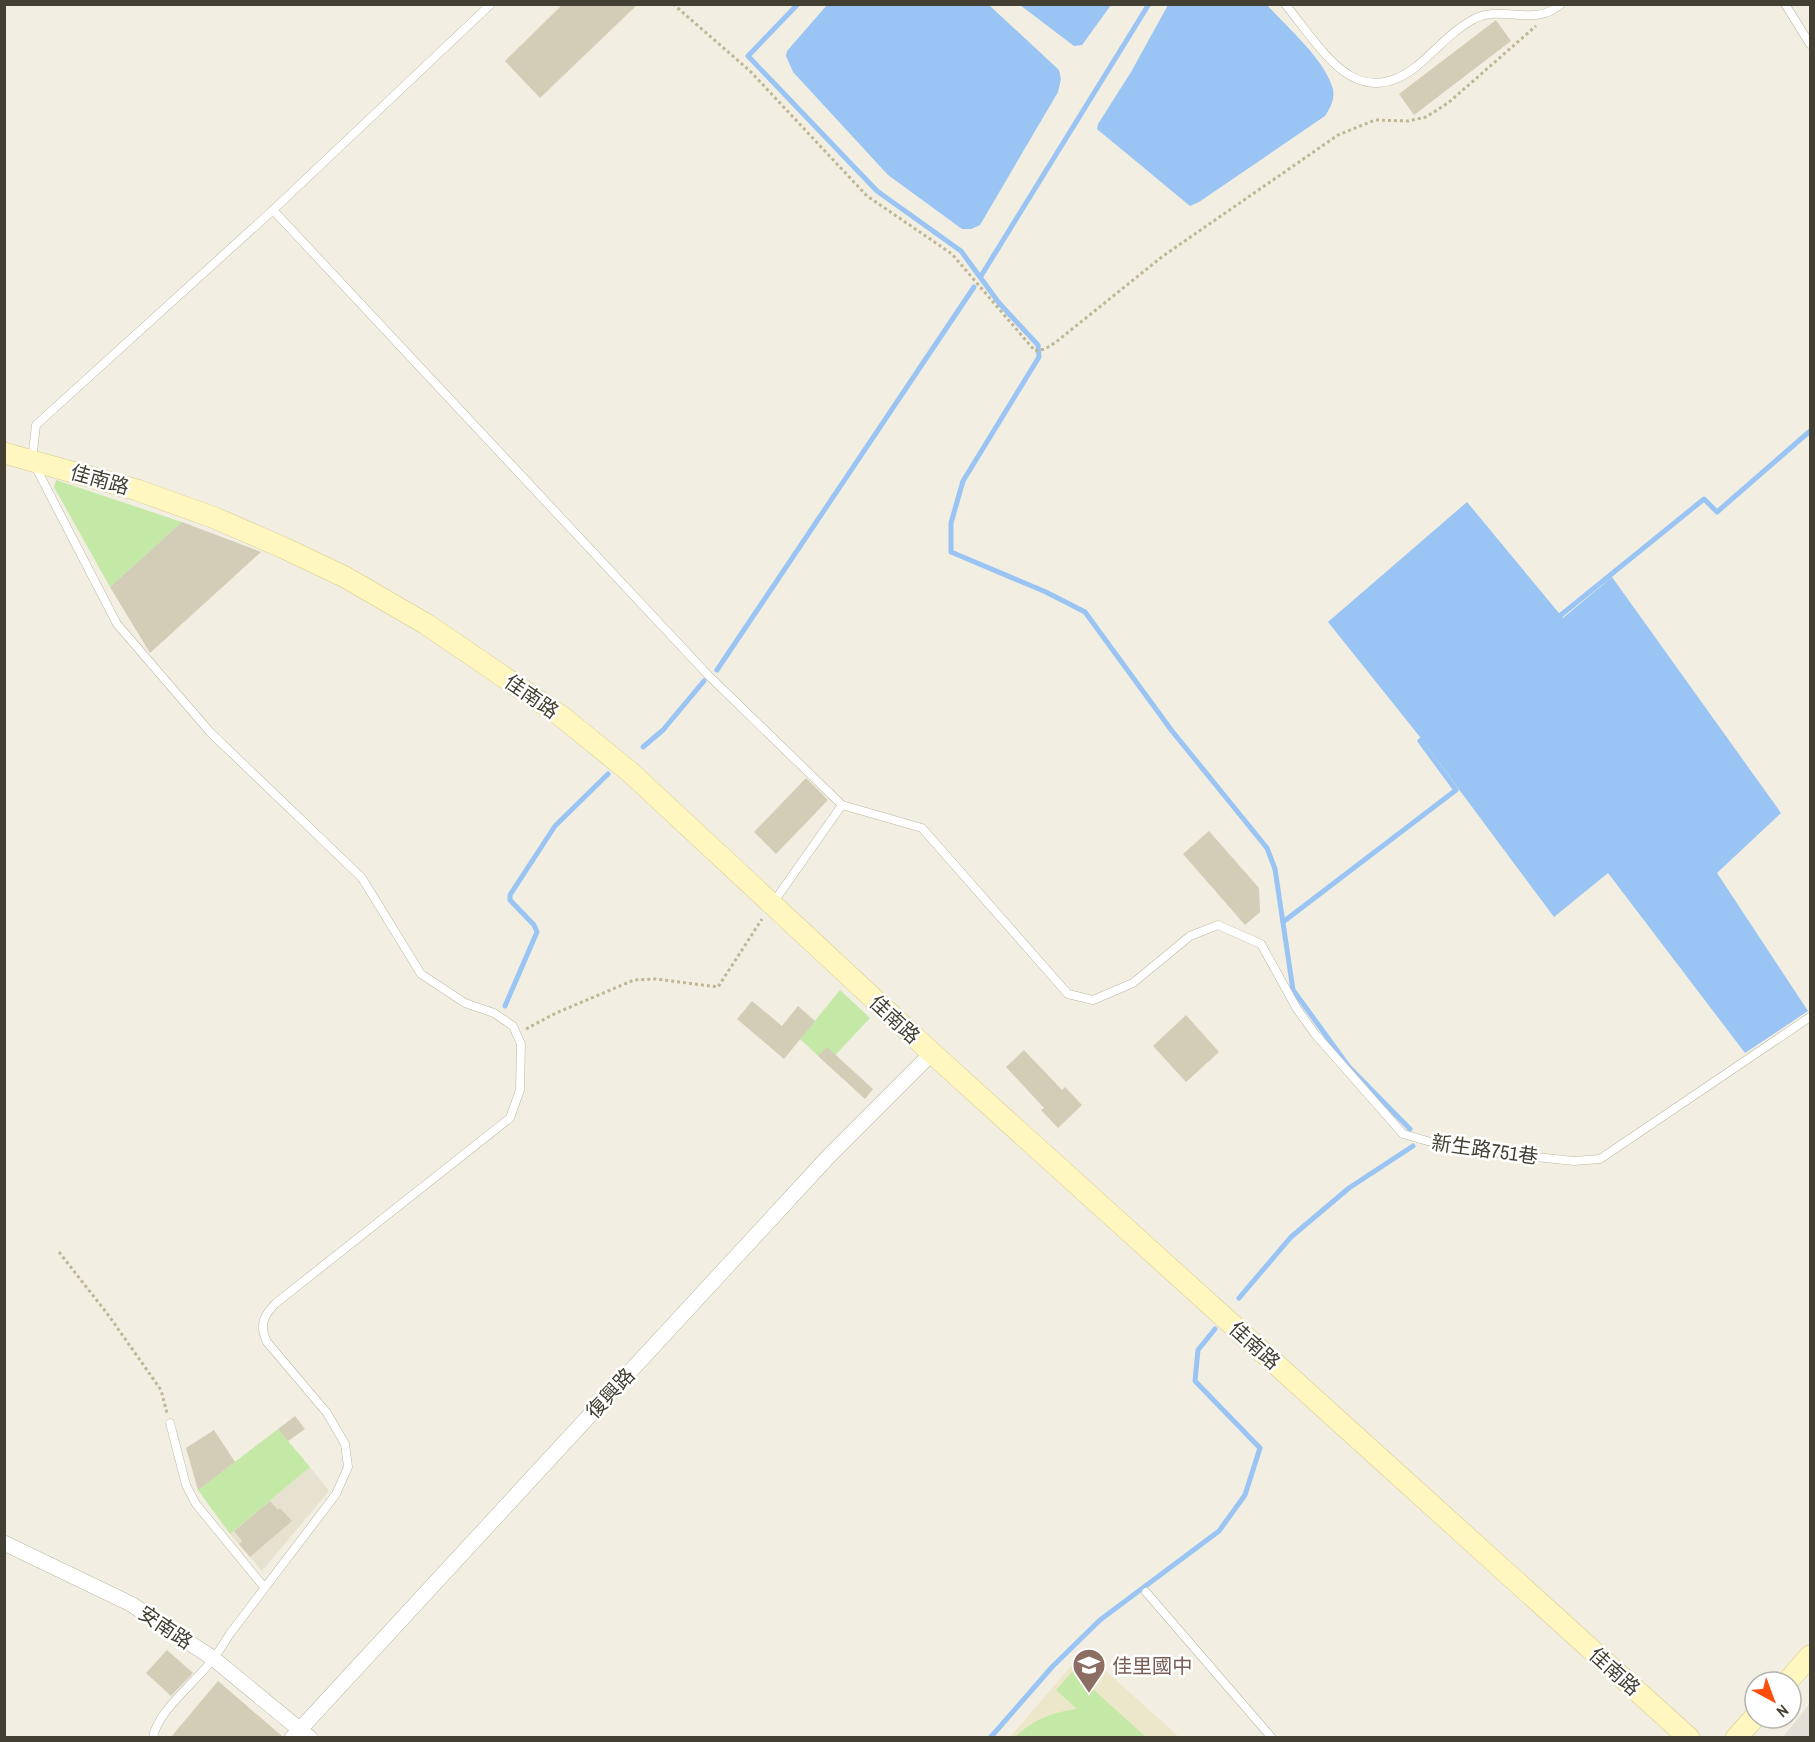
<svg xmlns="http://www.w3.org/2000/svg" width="1815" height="1742" viewBox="0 0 1815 1742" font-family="'Archivo Narrow','Noto Sans TC',sans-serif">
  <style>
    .residential { fill: #e6e2cf }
    .industrial { fill: #e3dfd7 }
    .education { fill: #ece7ca }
    .green { fill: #c4e9a7 }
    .water { fill: #99c4f3 }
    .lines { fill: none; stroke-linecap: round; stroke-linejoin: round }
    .stream { stroke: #99c4f3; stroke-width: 5 }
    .building { fill: #d3ccb7 }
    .lane-casing { stroke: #bdb8a4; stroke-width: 9 }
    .street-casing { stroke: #bdb8a4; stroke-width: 16 }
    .secondary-casing { stroke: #d4cb8e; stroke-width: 22 }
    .path { stroke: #c0b695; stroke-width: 3; stroke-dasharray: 3 3; stroke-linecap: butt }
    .lane { stroke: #fff; stroke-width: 8 }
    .street { stroke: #fff; stroke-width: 15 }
    .secondary { stroke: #fff7bf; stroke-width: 21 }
    .labels { text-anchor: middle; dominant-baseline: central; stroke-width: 5; stroke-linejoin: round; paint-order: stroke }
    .street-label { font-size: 20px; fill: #433f32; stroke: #fff }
    .education-label { font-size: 20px; fill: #785e54; stroke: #fff; text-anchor: start }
  </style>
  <rect width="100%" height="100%" fill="#f2efe2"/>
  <polygon class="residential" points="310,1467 329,1491 262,1571 230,1534"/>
  <polygon class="industrial" points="1810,1703 1810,1737 1783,1737"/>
  <polygon class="education" points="1084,1651 1179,1737 1009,1738"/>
  <g class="green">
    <polygon points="56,480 182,522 110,587 54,487"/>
    <polygon points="840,990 870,1018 827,1064 800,1039"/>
    <polygon points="278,1429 310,1467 230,1534 198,1490"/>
    <path d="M1073,1671L1146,1737H1015C1033,1720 1052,1712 1077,1709L1056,1690Z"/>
  </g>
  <g class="water">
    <polygon points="827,5 989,5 1059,70 1061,79 1058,92 980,225 971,229 962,229 888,175 793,72 786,56 787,51"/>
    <polygon points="1020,5 1111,5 1082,45 1074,46"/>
    <path d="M1168,5H1267C1286,26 1323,58 1332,86C1336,97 1331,107 1325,116L1199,202L1190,206L1097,129L1098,124L1131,72Z"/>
    <polygon points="1467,502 1563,618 1612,577 1781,813 1717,873 1808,1011 1745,1053 1608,873 1554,917 1420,737 1328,622"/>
  </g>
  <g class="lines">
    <g class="stream">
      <polyline points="798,4 748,56 877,191 961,251 999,303 1038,345 1039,357 963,481 951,523 951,552 1046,592 1085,612 1172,731 1267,848 1275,869 1293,990 1349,1067 1410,1129"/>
      <polyline points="981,276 1149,4"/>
      <polyline points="1556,619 1704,499 1717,512 1810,431"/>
      <polyline points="717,670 974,287"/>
      <polyline points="643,747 663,730 704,681"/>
      <polyline points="1283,922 1456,790 1420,741 1427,736"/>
      <polyline points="505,1006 537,932 534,925 510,900 510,895 555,826 608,774"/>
      <polyline points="1239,1298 1291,1237 1349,1188 1413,1146"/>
      <polyline points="990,1738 1052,1667 1100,1620 1219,1531 1245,1495 1260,1448 1195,1381 1198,1350 1215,1329"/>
    </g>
  </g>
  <g class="building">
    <polygon points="563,4 638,4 540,98 505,61"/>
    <polygon points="1496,20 1511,41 1414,115 1399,94"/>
    <polygon points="182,522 261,552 150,653 110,587"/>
    <polygon points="806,778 828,800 776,854 754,832"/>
    <polygon points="1209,831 1259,888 1260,912 1245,925 1183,854"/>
    <polygon points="752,1001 782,1026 798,1006 815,1021 784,1059 737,1019"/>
    <polygon points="1186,1015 1219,1052 1186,1082 1153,1046"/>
    <polygon points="827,1047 873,1089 865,1099 818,1056"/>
    <polygon points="1024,1050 1062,1090 1065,1087 1082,1105 1058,1128 1041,1110 1044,1108 1006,1067"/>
    <polygon points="295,1416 305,1429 288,1441 278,1429"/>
    <polygon points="214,1430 235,1462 198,1490 186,1448"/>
    <polygon points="270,1501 278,1510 280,1508 292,1521 250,1557 239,1544 242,1541 234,1531"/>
    <polygon points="167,1650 193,1673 171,1696 146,1673"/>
    <polygon points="218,1681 282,1736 282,1737 171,1737"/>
  </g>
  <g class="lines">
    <g class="lane-casing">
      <g id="lane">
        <path d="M1285,4C1321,47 1355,115 1417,66C1435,51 1453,30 1474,19C1503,4 1534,28 1561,4"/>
        <polyline points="1785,4 1810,44"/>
        <polyline points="273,210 708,675 842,805 922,828 1068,994 1093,1000 1133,983 1190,936 1218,925 1261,944 1297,1009 1315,1034 1403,1134 1452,1148 1574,1161 1600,1159 1810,1017"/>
        <polyline points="773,903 842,805"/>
        <polyline points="170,1423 186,1485 196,1504 264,1587"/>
        <polyline points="1146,1592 1272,1738"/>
        <path d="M153,1738C156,1712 198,1680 213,1659C219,1652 224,1643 229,1635L336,1494L348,1467L345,1444L327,1413L267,1342C259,1325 263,1316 276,1303L510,1118L520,1090L521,1044L513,1026L494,1013L465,1003L421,974L362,878L210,732L117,624L32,460L36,425L273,210L491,4"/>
      </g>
    </g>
    <g class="street-casing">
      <g id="street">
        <polyline points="4,1543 131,1604 214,1659 310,1738"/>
        <polyline points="292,1738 829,1156 932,1053"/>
      </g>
    </g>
    <g class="secondary-casing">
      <g id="secondary">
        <polyline points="4,453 137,490 215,518 284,548 345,577 426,624 561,716 630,772 932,1053 1689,1738"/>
        <polyline points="1787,1682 1810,1656"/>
        <polyline points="1736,1738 1755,1717"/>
      </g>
    </g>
    <g class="path">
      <polyline points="673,4 750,71 867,196 952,254 1035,351 1045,349 1056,342 1163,256 1338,135 1375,120 1408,121 1426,117 1448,103 1536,26"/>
      <polyline points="526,1029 556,1013 634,980 656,979 718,987 762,919"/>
      <polyline points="59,1252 109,1316 161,1390 167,1413"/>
    </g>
    <use href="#lane" class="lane"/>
    <use href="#street" class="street"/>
    <use href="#secondary" class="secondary"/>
  </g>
  <defs>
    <g id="school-pin" transform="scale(1.725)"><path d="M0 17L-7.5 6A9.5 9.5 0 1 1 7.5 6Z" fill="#8d6e63" stroke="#fff"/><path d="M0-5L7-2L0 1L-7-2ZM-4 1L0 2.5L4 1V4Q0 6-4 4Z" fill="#fff"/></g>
  </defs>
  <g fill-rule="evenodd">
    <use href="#school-pin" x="1089" y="1665"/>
  </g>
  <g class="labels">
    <g class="street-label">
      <text transform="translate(100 479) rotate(16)">佳南路</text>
      <text transform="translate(532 696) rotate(35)">佳南路</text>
      <text transform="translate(895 1019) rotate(43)">佳南路</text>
      <text transform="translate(1485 1149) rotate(8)">新生路751巷</text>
      <text transform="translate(1255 1345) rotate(42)">佳南路</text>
      <text transform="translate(610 1393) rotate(-47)">復興路</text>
      <text transform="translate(166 1627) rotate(34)">安南路</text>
      <text transform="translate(1615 1671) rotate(42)">佳南路</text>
    </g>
    <g class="education-label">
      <text x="1112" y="1665">佳里國中</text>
    </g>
  </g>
  <rect width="1815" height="1742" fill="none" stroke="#433f32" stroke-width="12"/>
  <g transform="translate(1773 1700) rotate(139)"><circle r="28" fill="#ffffff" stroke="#b4b2ad" stroke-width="1.5"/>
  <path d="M0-4.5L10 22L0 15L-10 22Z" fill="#ff4d0c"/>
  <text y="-9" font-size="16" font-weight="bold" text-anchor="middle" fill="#433f32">N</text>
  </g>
</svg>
